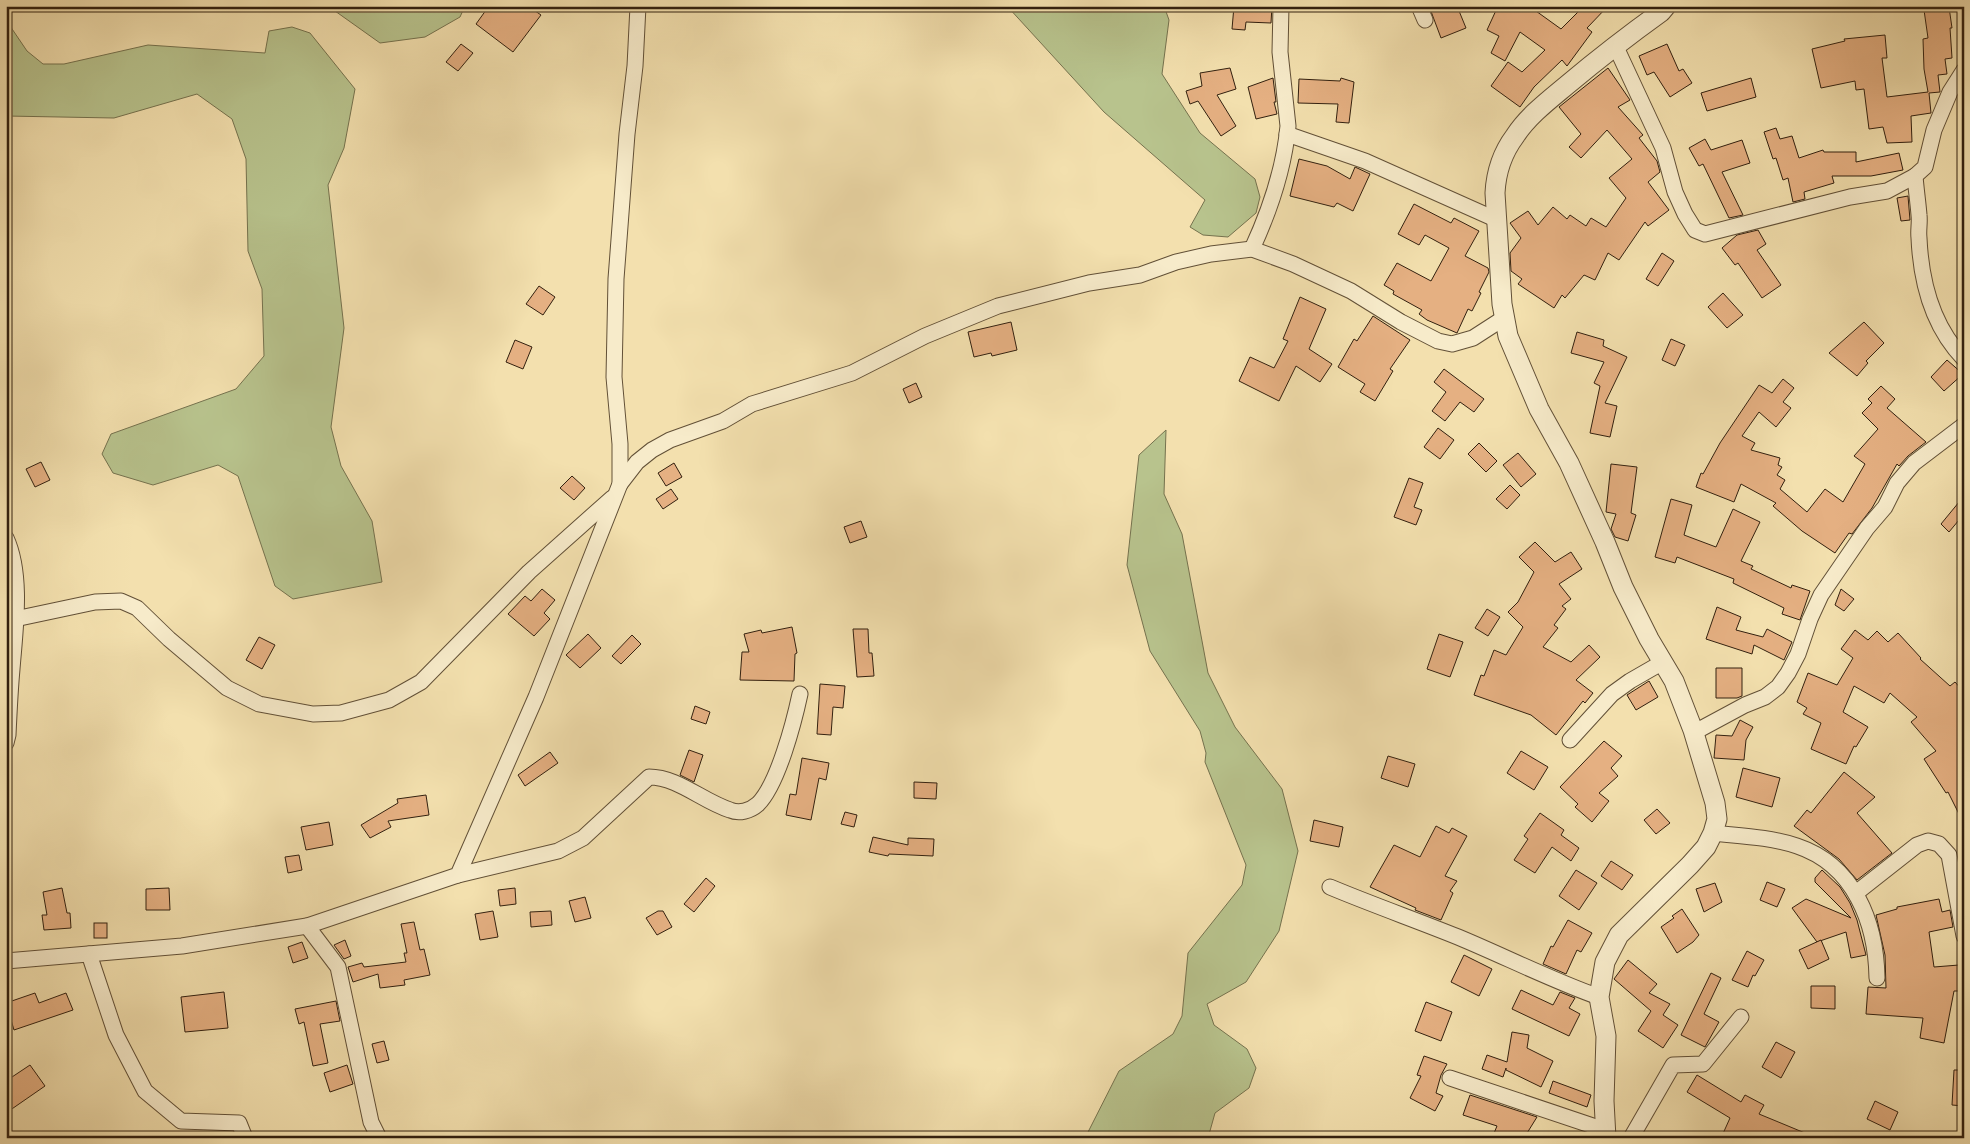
<svg xmlns="http://www.w3.org/2000/svg" width="1970" height="1144" viewBox="0 0 1970 1144" font-family="'IM FELL Great Primer',serif">
  <style>
    .green { fill: #b8c38d; stroke: #75724e }
    .building { fill: #e5b082; stroke: #32200f }
    .lines { fill: none; stroke-linecap: round; stroke-linejoin: round }
    .minor-casing { stroke: #625037; stroke-width: 17 }
    .tertiary-casing { stroke: #625037; stroke-width: 21 }
    .minor { stroke: #f7ebca; stroke-width: 15 }
    .tertiary { stroke: #f7ebca; stroke-width: 19 }
  </style>
  <rect width="100%" height="100%" fill="#f3e0ae"/>
  <filter id="stains"><feTurbulence type="fractalNoise" baseFrequency=".004" numOctaves="4"/><feColorMatrix values="0 0 0 0 .2 0 0 0 0 .09 0 0 0 0 .02 0 0 0 .5 -.17"/></filter>
  <radialGradient id="worn" r=".72"><stop offset=".6" stop-color="#630" stop-opacity="0"/><stop offset="1" stop-color="#630" stop-opacity=".3"/></radialGradient>
  <g class="green">
    <polygon points="328,6 465,6 460,17 425,37 380,43"/>
    <polygon points="1007,6 1164,6 1169,20 1162,74 1200,133 1255,179 1260,197 1256,213 1228,237 1203,235 1190,227 1205,200 1104,112"/>
    <polygon points="6,20 27,51 43,64 64,64 148,45 265,53 269,31 292,27 310,33 355,89 344,148 328,185 344,328 331,427 341,466 372,521 382,582 293,599 275,586 238,476 218,465 153,485 113,473 102,454 111,434 236,389 264,356 262,289 248,251 246,159 232,119 197,94 114,118 6,116"/>
    <polygon points="1166,430 1164,494 1182,534 1208,673 1235,727 1282,789 1298,851 1279,931 1246,982 1207,1004 1214,1025 1247,1049 1256,1068 1249,1088 1215,1113 1208,1138 1085,1138 1119,1071 1173,1034 1182,1016 1188,953 1242,885 1246,865 1205,762 1206,753 1200,731 1150,651 1127,565 1139,455"/>
  </g>
  <g class="building">
    <polygon points="489,6 528,6 541,15 513,52 476,24"/>
    <polygon points="1234,6 1272,6 1271,23 1246,22 1245,30 1232,29"/>
    <polygon points="1429,6 1457,6 1466,28 1441,38"/>
    <polygon points="1498,6 1529,6 1561,29 1584,6 1608,6 1587,28 1592,32 1567,66 1562,60 1534,87 1520,107 1491,86 1508,62 1522,72 1545,50 1520,32 1505,61 1491,53 1499,36 1487,30"/>
    <polygon points="1949,7 1952,28 1950,28 1952,58 1945,59 1947,74 1938,75 1940,92 1929,93 1931,113 1911,116 1912,142 1887,143 1883,127 1869,129 1864,89 1856,90 1855,81 1821,88 1812,49 1845,41 1844,39 1885,35 1887,58 1882,58 1887,97 1928,92 1924,69 1923,39 1928,38 1924,10"/>
    <polygon points="461,44 473,53 458,71 446,62"/>
    <polygon points="1667,44 1679,71 1683,69 1692,83 1670,97 1654,72 1647,75 1639,56"/>
    <polygon points="1230,68 1236,89 1217,95 1236,126 1221,136 1198,101 1190,104 1186,91 1202,86 1200,73"/>
    <polygon points="1608,68 1630,100 1618,107 1643,135 1639,138 1657,161 1660,172 1648,182 1669,210 1648,226 1645,222 1619,260 1608,253 1595,280 1584,275 1565,298 1562,295 1554,308 1518,284 1522,279 1511,271 1510,253 1521,238 1510,223 1528,211 1538,225 1553,207 1567,219 1570,215 1586,226 1591,218 1606,227 1626,198 1609,178 1632,159 1607,130 1581,158 1569,147 1581,134 1559,107"/>
    <polygon points="1273,78 1276,102 1274,102 1277,114 1256,119 1248,87"/>
    <polygon points="1341,78 1354,82 1349,123 1336,122 1338,104 1298,103 1299,79 1340,81"/>
    <polygon points="1751,78 1756,97 1707,111 1701,93"/>
    <polygon points="1776,128 1780,139 1792,136 1799,158 1823,150 1824,152 1856,152 1856,162 1899,153 1903,170 1871,176 1832,176 1834,183 1804,192 1805,199 1793,202 1788,178 1783,180 1776,158 1773,159 1764,132"/>
    <polygon points="1705,139 1711,150 1742,140 1750,163 1722,172 1743,215 1729,218 1703,164 1699,166 1689,148"/>
    <polygon points="1299,159 1327,166 1350,179 1355,167 1370,174 1353,211 1337,203 1334,207 1290,196"/>
    <polygon points="1908,196 1910,220 1901,221 1897,198"/>
    <polygon points="1414,204 1451,223 1454,218 1479,231 1465,256 1488,268 1489,272 1479,292 1481,293 1472,311 1468,309 1457,333 1427,320 1419,314 1422,310 1393,294 1394,291 1384,285 1397,263 1431,281 1449,248 1425,235 1419,245 1398,234"/>
    <polygon points="1758,230 1766,244 1757,250 1781,285 1762,298 1738,263 1735,265 1722,248 1737,235"/>
    <polygon points="1662,253 1674,261 1658,286 1646,279"/>
    <polygon points="539,286 555,297 543,315 526,304"/>
    <polygon points="1723,293 1743,315 1727,328 1708,307"/>
    <polygon points="1300,297 1326,309 1309,349 1332,364 1320,382 1296,366 1279,401 1239,381 1250,357 1274,368 1288,341 1283,339"/>
    <polygon points="1373,316 1410,340 1390,369 1393,371 1375,401 1360,392 1365,384 1338,367 1354,339 1357,341"/>
    <polygon points="1011,322 1017,350 992,356 991,353 974,357 968,332"/>
    <polygon points="1864,322 1884,343 1866,361 1868,363 1857,376 1829,353"/>
    <polygon points="1577,332 1604,340 1603,346 1627,357 1605,403 1617,406 1610,437 1590,433 1600,386 1594,383 1604,362 1571,353"/>
    <polygon points="1671,339 1685,345 1675,366 1662,360"/>
    <polygon points="515,340 532,347 523,369 506,362"/>
    <polygon points="1947,360 1963,374 1944,391 1931,377"/>
    <polygon points="1444,369 1484,399 1474,412 1460,402 1445,421 1432,411 1446,392 1434,382"/>
    <polygon points="1783,379 1794,388 1783,402 1791,408 1776,427 1759,412 1742,436 1755,443 1751,450 1780,458 1778,465 1782,467 1777,475 1785,480 1780,489 1807,512 1825,489 1843,502 1865,464 1854,456 1878,429 1862,413 1872,403 1868,399 1881,386 1895,399 1887,408 1926,442 1908,456 1899,466 1897,464 1872,508 1852,534 1849,533 1835,553 1802,531 1773,506 1776,503 1741,484 1734,502 1696,487 1701,473 1703,474 1720,443 1759,385 1772,393"/>
    <polygon points="916,383 922,397 909,403 903,389"/>
    <polygon points="1438,428 1454,440 1440,459 1424,447"/>
    <polygon points="1479,443 1497,461 1486,472 1468,454"/>
    <polygon points="1518,453 1536,474 1521,487 1503,465"/>
    <polygon points="41,462 50,480 35,487 26,469"/>
    <polygon points="674,463 682,477 666,486 658,473"/>
    <polygon points="1611,464 1637,467 1631,513 1636,515 1628,541 1615,537 1611,529 1616,514 1606,512"/>
    <polygon points="572,476 585,488 574,500 560,488"/>
    <polygon points="1409,478 1423,483 1414,507 1422,510 1416,525 1394,517"/>
    <polygon points="1510,485 1520,495 1507,509 1496,499"/>
    <polygon points="671,489 678,499 663,509 656,499"/>
    <polygon points="1964,496 1964,514 1949,532 1941,524"/>
    <polygon points="1671,499 1692,505 1684,535 1716,547 1733,509 1760,522 1741,561 1753,566 1751,569 1791,588 1792,585 1810,591 1800,620 1782,614 1784,608 1733,583 1734,579 1677,557 1675,563 1655,557"/>
    <polygon points="861,521 867,537 850,543 844,527"/>
    <polygon points="1535,542 1555,562 1571,552 1582,569 1559,584 1571,599 1562,606 1566,609 1554,625 1558,628 1543,647 1571,662 1589,645 1600,657 1576,680 1593,693 1585,703 1583,701 1556,735 1531,715 1474,695 1481,675 1484,676 1494,650 1506,655 1523,627 1508,612 1518,602 1534,572 1519,557"/>
    <polygon points="542,589 555,600 544,613 550,619 534,636 508,614 525,596 531,601"/>
    <polygon points="1841,589 1854,599 1844,611 1835,605"/>
    <polygon points="1717,607 1741,617 1736,630 1763,637 1767,629 1792,642 1784,660 1754,645 1752,654 1706,639"/>
    <polygon points="1487,609 1500,617 1488,636 1475,628"/>
    <polygon points="792,627 797,653 795,654 794,681 740,680 742,652 749,652 744,634 761,630 762,633"/>
    <polygon points="853,629 868,629 869,653 872,653 874,676 857,677"/>
    <polygon points="1855,630 1868,640 1877,631 1888,642 1898,633 1921,658 1920,659 1950,686 1955,682 1964,692 1964,824 1948,792 1946,793 1924,759 1936,751 1911,722 1917,717 1890,693 1884,703 1854,686 1843,712 1868,727 1856,747 1854,746 1846,764 1811,749 1821,723 1803,714 1807,708 1797,702 1808,673 1837,685 1853,658 1841,649"/>
    <polygon points="588,634 601,648 580,668 566,655"/>
    <polygon points="1439,634 1463,642 1450,677 1427,669"/>
    <polygon points="632,635 641,644 621,664 612,656"/>
    <polygon points="259,637 275,645 262,669 246,660"/>
    <polygon points="1716,668 1742,668 1742,696 1737,698 1716,698"/>
    <polygon points="1649,681 1658,697 1636,710 1627,695"/>
    <polygon points="820,684 845,686 843,708 833,707 831,735 817,734"/>
    <polygon points="695,706 710,712 706,724 691,719"/>
    <polygon points="1740,720 1753,727 1746,740 1744,760 1714,758 1716,735 1732,736"/>
    <polygon points="1604,741 1622,756 1611,768 1618,776 1599,793 1609,801 1592,822 1575,807 1578,804 1560,787"/>
    <polygon points="689,750 703,755 694,782 680,775"/>
    <polygon points="1521,751 1548,767 1534,790 1507,773"/>
    <polygon points="550,752 558,763 525,786 518,775"/>
    <polygon points="1388,756 1415,764 1408,787 1381,778"/>
    <polygon points="802,758 829,763 826,780 819,778 811,820 786,815 790,794 796,795"/>
    <polygon points="1743,768 1780,778 1772,807 1736,797"/>
    <polygon points="1844,772 1875,797 1857,813 1892,853 1857,880 1839,859 1794,826 1807,810 1811,813"/>
    <polygon points="914,782 937,783 936,799 914,798"/>
    <polygon points="426,795 429,815 388,821 391,827 370,838 361,825 398,803 397,799"/>
    <polygon points="1657,809 1670,823 1656,834 1644,820"/>
    <polygon points="845,812 857,815 854,827 841,824"/>
    <polygon points="1540,813 1564,830 1561,835 1579,848 1571,861 1552,847 1535,873 1514,860 1528,839 1524,836"/>
    <polygon points="1314,820 1343,827 1339,847 1310,841"/>
    <polygon points="329,822 333,845 306,850 301,827"/>
    <polygon points="1436,826 1449,833 1452,828 1467,836 1445,876 1457,881 1450,891 1453,893 1441,920 1415,910 1416,908 1370,887 1394,845 1420,857"/>
    <polygon points="873,837 908,845 908,838 934,839 933,856 889,854 888,856 869,852"/>
    <polygon points="299,855 302,870 288,873 285,857"/>
    <polygon points="1611,861 1633,875 1622,890 1601,876"/>
    <polygon points="1576,870 1597,883 1579,910 1559,896"/>
    <polygon points="1822,870 1840,887 1850,903 1857,920 1866,955 1851,958 1846,932 1817,942 1792,908 1806,899 1851,918 1815,882 1815,878"/>
    <polygon points="706,878 715,886 694,912 684,904"/>
    <polygon points="1767,882 1785,889 1777,907 1760,900"/>
    <polygon points="1715,883 1722,902 1704,912 1696,889"/>
    <polygon points="62,888 67,913 70,913 71,928 44,930 42,915 47,915 43,892"/>
    <polygon points="169,888 170,910 146,910 146,889"/>
    <polygon points="515,888 516,904 500,906 498,890"/>
    <polygon points="585,897 591,918 575,922 569,901"/>
    <polygon points="1939,899 1942,912 1950,910 1953,927 1929,932 1934,967 1959,965 1959,991 1954,991 1944,1043 1920,1038 1923,1018 1866,1014 1868,987 1886,988 1885,955 1876,915 1897,909 1897,907"/>
    <polygon points="1682,909 1699,935 1693,942 1677,953 1661,927 1674,918 1672,916"/>
    <polygon points="493,911 498,937 480,940 475,914"/>
    <polygon points="551,911 552,925 531,927 530,912"/>
    <polygon points="658,911 663,911 672,927 657,935 646,918"/>
    <polygon points="1568,920 1592,933 1581,952 1577,950 1566,974 1543,964 1551,946 1553,947"/>
    <polygon points="414,922 420,950 424,949 430,975 404,980 405,985 380,988 378,974 353,982 348,967 362,963 364,967 406,962 404,953 407,953 401,924"/>
    <rect x="94" y="923" width="13" height="15"/>
    <polygon points="345,940 351,956 344,959 334,945"/>
    <polygon points="1821,940 1829,959 1808,969 1799,950"/>
    <polygon points="302,942 308,958 293,963 288,947"/>
    <polygon points="1747,951 1764,960 1755,976 1753,975 1748,987 1732,980"/>
    <polygon points="1464,955 1492,969 1479,996 1451,982"/>
    <polygon points="1628,960 1657,984 1649,993 1670,1004 1663,1015 1678,1025 1663,1048 1638,1031 1651,1011 1614,979"/>
    <polygon points="1711,973 1721,978 1704,1014 1719,1022 1705,1047 1681,1035"/>
    <polygon points="1811,986 1835,986 1835,1009 1811,1008"/>
    <polygon points="1521,990 1553,1005 1560,992 1575,998 1569,1008 1580,1014 1569,1036 1512,1009"/>
    <polygon points="224,992 228,1028 185,1032 181,997"/>
    <polygon points="35,993 39,1003 66,993 73,1010 14,1030 6,1003"/>
    <polygon points="336,1001 340,1021 320,1024 328,1063 313,1066 304,1022 299,1024 295,1009"/>
    <polygon points="1426,1002 1452,1012 1441,1041 1415,1031"/>
    <polygon points="1512,1032 1529,1035 1527,1048 1553,1061 1541,1087 1506,1070 1506,1068 1503,1077 1482,1069 1487,1055 1507,1062"/>
    <polygon points="384,1041 389,1060 377,1063 372,1044"/>
    <polygon points="1776,1042 1795,1052 1781,1078 1762,1067"/>
    <polygon points="1424,1056 1447,1064 1441,1075 1436,1093 1443,1096 1435,1111 1410,1098 1421,1076 1417,1075"/>
    <polygon points="30,1065 45,1086 6,1113 6,1081"/>
    <polygon points="347,1065 353,1084 330,1092 324,1073"/>
    <polygon points="1954,1070 1964,1070 1964,1106 1952,1105"/>
    <polygon points="1697,1075 1741,1102 1745,1095 1764,1105 1759,1114 1817,1138 1721,1138 1730,1118 1687,1092"/>
    <polygon points="1553,1081 1591,1095 1587,1107 1549,1093"/>
    <polygon points="1470,1095 1537,1117 1524,1138 1492,1138 1497,1126 1463,1115"/>
    <polygon points="1875,1101 1898,1112 1890,1130 1867,1119"/>
  </g>
  <g class="lines">
    <g class="minor-casing">
      <g id="minor">
        <polyline points="1419,6 1425,20"/>
        <polyline points="1615,45 1663,148 1675,192 1685,214 1695,230 1705,234 1850,197 1887,191 1915,176 1925,167 1934,130 1950,92 1964,70"/>
        <polyline points="1287,134 1365,161 1495,219"/>
        <path d="M1915,176C1916,189 1918,202 1919,215C1920,223 1918,230 1919,238C1921,283 1932,326 1964,359"/>
        <path d="M1252,249C1270,210 1284,169 1288,126L1280,52L1281,6"/>
        <polyline points="620,484 637,462 652,450 670,440 723,421 752,404 852,373 925,336 998,306 1089,283 1140,275 1176,262 1211,254 1252,249 1293,264 1351,291 1401,322 1438,341 1452,344 1473,338 1504,318"/>
        <path d="M6,538C23,575 15,630 12,669C10,691 9,713 8,735L6,743"/>
        <polyline points="15,619 95,602 121,601 137,608 169,639 227,688 259,704 313,714 341,713 389,700 421,682 529,572 612,498"/>
        <polyline points="1693,733 1745,705 1765,697 1778,687 1788,673 1798,654 1810,619 1821,595 1867,528 1885,507 1897,483 1914,463 1964,425"/>
        <polyline points="1570,740 1612,694 1630,681 1663,662"/>
        <path d="M1713,833C1741,836 1770,837 1797,846C1854,865 1876,922 1877,978"/>
        <path d="M458,875L558,851L583,838L649,777C678,777 702,801 730,810C739,814 750,811 758,804C778,784 794,722 800,694"/>
        <path d="M1330,887C1373,905 1416,920 1458,937C1506,957 1551,980 1599,997"/>
        <polyline points="1856,893 1917,845 1928,841 1939,844 1949,855 1964,936"/>
        <polyline points="307,926 338,967 371,1122 379,1138"/>
        <polyline points="89,954 116,1035 145,1091 181,1121 239,1123 245,1138"/>
        <polyline points="6,961 182,946 307,926 458,875 536,697 620,484 620,444 614,377 616,279 627,134 635,66 638,6"/>
        <polyline points="1450,1078 1605,1130"/>
        <polyline points="1631,1138 1673,1065 1703,1064 1741,1017"/>
      </g>
    </g>
    <g class="tertiary-casing">
      <path id="tertiary" d="M1606,1138L1604,1101L1606,1036L1599,997L1605,962L1619,935L1690,865L1706,847L1713,833L1717,819L1715,803L1693,730L1674,681L1649,639L1623,587L1605,542L1569,463L1539,409L1508,336L1502,304L1495,193C1496,173 1503,152 1515,136C1528,116 1549,100 1567,85C1598,59 1629,35 1661,12L1666,6"/>
    </g>
    <use href="#minor" class="minor"/>
    <use href="#tertiary" class="tertiary"/>
  </g>
  <rect width="1970" height="1144" fill="none" stroke="#f3e0ae" stroke-width="25"/>
  <rect x="8" y="8" width="1955" height="1129" fill="none" stroke="#32200f" stroke-width="2.5"/>
  <rect x="12" y="12" width="1945" height="1119" fill="none" stroke="#32200f"/>
  <rect width="100%" height="100%" filter="url(#stains)"/>
  <rect width="100%" height="100%" fill="url(#worn)"/>
</svg>
